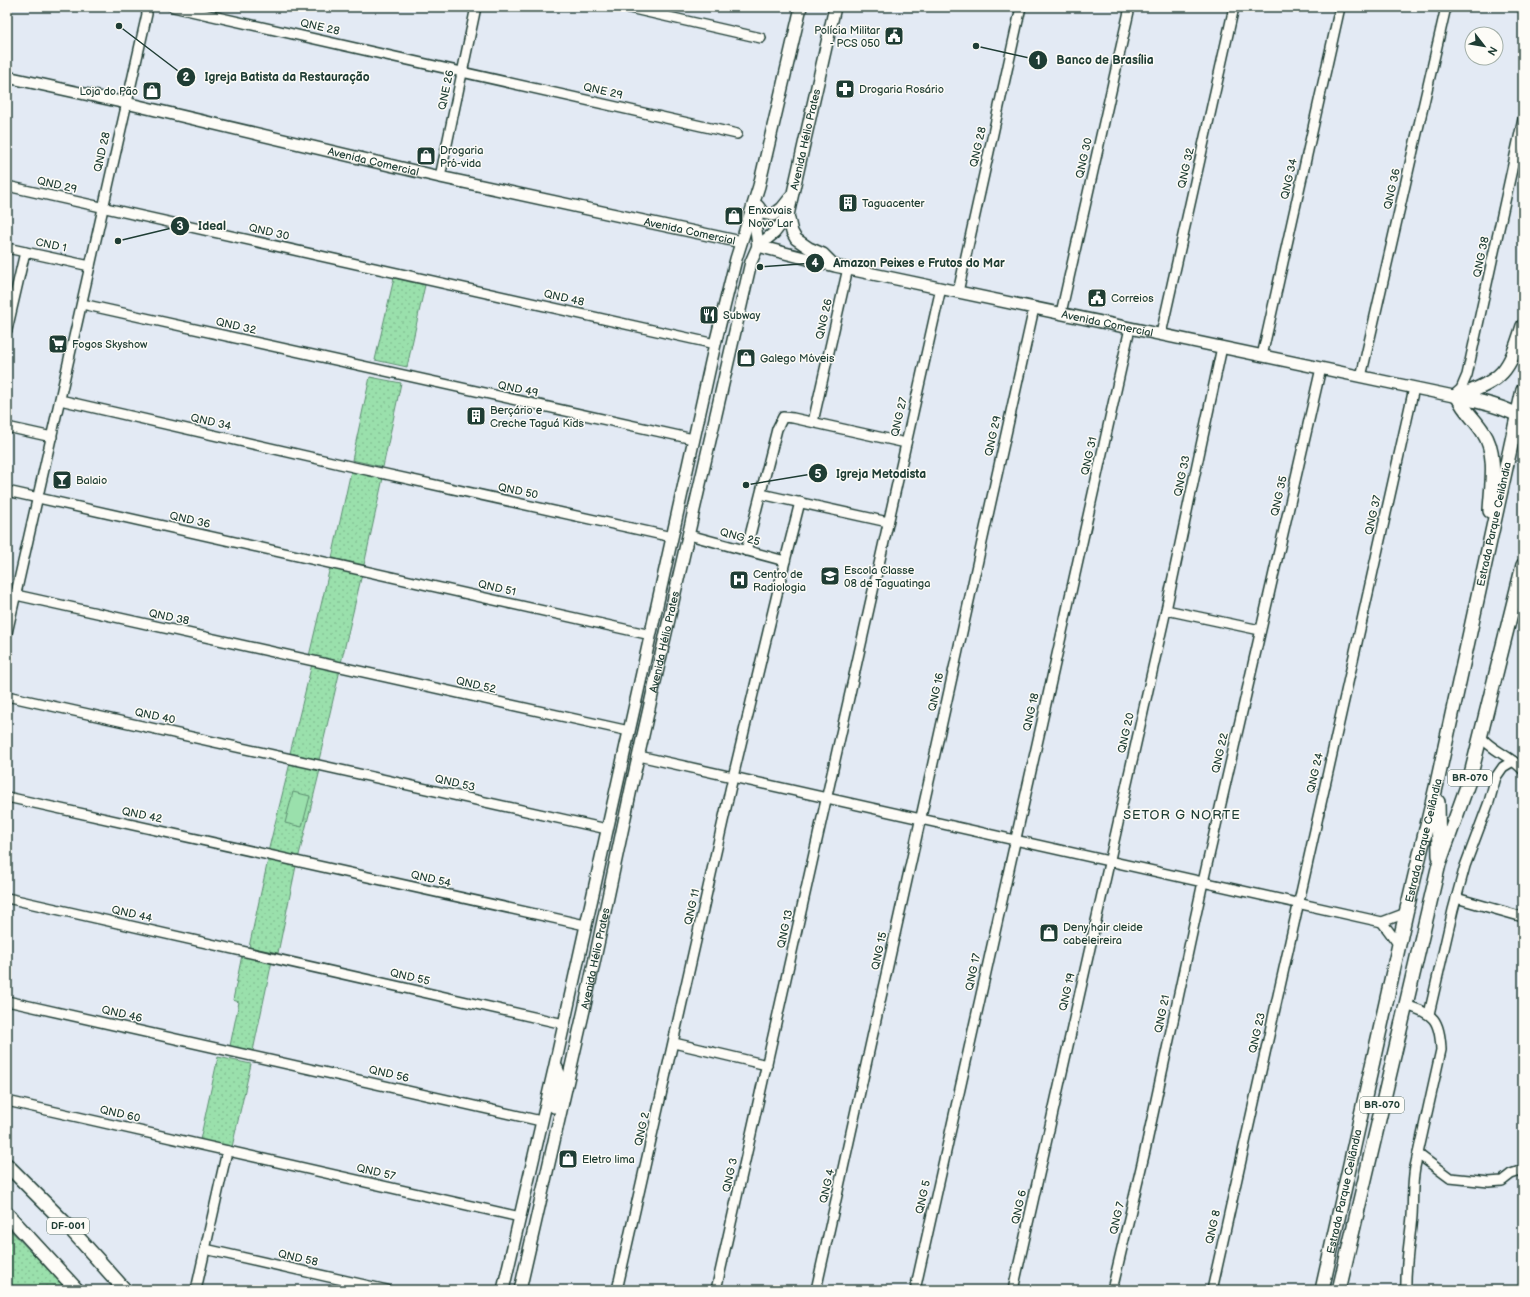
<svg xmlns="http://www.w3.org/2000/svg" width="1530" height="1297" viewBox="0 0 1530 1297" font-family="'Balsamiq Sans',sans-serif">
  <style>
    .green { fill: url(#green-dots); stroke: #5c8e70 }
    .pitch { fill: #9ae0ac; stroke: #5c8e70 }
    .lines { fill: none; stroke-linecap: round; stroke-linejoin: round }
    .minor-casing { stroke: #1f3d34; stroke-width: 12 }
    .major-casing { stroke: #1f3d34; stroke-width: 14 }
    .highway-casing { stroke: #1f3d34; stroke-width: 16 }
    .minor { stroke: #fdfcf7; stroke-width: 9 }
    .major { stroke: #fdfcf7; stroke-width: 11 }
    .highway { stroke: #fdfcf7; stroke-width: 13 }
    .labels { text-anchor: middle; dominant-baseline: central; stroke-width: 3; stroke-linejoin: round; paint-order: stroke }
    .shield { fill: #fdfcf7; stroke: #62766e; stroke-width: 1 }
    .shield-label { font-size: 10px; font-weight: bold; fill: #1f3d34 }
    .street-label { font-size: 11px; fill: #1f3d34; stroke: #fdfcf7 }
    .poi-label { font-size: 11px; fill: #1f3d34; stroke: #fdfcf7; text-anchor: start }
    .quarter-label { font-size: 13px; letter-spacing: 1px; fill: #1f3d34; stroke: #fdfcf7 }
    .leader { fill: none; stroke: #1f3d34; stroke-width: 1.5 }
    .callout-dot { fill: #1f3d34; stroke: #fdfcf7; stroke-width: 1.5 }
    .mark-label { font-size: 12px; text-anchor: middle; font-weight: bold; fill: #fff }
    .callout-label { font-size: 12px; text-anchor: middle; font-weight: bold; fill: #1f3d34; stroke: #fdfcf7; stroke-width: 3; stroke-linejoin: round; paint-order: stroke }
  </style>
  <defs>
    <pattern id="green-dots" width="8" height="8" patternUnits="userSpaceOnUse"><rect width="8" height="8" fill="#9ae0ac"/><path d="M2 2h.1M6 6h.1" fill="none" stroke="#84c195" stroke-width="1.8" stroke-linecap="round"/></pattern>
  </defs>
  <rect width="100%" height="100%" fill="#e3eaf4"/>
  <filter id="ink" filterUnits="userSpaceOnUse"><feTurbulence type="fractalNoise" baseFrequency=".025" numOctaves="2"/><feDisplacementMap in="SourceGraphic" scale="8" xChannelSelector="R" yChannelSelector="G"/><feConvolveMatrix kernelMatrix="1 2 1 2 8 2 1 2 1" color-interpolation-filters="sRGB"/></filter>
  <g filter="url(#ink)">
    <g class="green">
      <polygon points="394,278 425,285 407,367 375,360"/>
      <polygon points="370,377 401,383 383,467 352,460"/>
      <polygon points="351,471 383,478 364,565 332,558"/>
      <polygon points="330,567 362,574 341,663 309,656"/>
      <polygon points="312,664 340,670 319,760 290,753"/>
      <polygon points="290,763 320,770 298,859 268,852"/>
      <polygon points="268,860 296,866 278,953 249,947"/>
      <polygon points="242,955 272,961 253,1051 230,1046 239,1002 233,1000"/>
      <polygon points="218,1057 251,1064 232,1147 200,1140"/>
      <polygon points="7,1227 62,1284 67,1290 7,1290"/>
    </g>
    <polygon class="pitch" points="293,792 310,796 302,827 285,823"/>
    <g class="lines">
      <g class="minor-casing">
        <g id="minor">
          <polyline points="173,7 737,134"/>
          <polyline points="625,7 761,38"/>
          <polyline points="440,177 476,7"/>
          <polyline points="7,186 715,344"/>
          <polyline points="7,248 90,266"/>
          <polyline points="958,292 1021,7"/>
          <polyline points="82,304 693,439"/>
          <polyline points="1061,313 1130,7"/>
          <polyline points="7,330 25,252"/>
          <polyline points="1161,334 1234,7"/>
          <polyline points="1262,356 1340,7"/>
          <polyline points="1361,377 1446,7"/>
          <polyline points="1453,396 1461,389 1467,375 1523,119"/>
          <polyline points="60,400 358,468 672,537"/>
          <polyline points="813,422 848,268"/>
          <polyline points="7,427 52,437"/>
          <polyline points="7,491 651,635"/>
          <polyline points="761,494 888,522"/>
          <polyline points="689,535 785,561"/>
          <polyline points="746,551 777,429 783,417 793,418 906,443"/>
          <polyline points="7,593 629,731"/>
          <polyline points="1166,610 1260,630"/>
          <polyline points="7,633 147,14 146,7"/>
          <polyline points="7,696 607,829"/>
          <path d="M1480,736C1492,751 1511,756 1523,770"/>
          <polyline points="639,756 1382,922 1406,913"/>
          <polyline points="7,797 585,925"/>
          <polyline points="7,898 564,1024"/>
          <polyline points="1456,898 1523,917"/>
          <polyline points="1382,922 1399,945"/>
          <polyline points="7,1001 541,1121"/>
          <path d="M1405,1005C1434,1013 1440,1020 1441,1050L1415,1167C1412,1183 1413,1200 1412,1216C1410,1241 1405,1264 1406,1290"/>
          <polyline points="1429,1014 1453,910 1465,866 1489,802 1496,777 1503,767 1513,761"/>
          <polyline points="674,1043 767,1065"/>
          <polyline points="7,1101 520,1217"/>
          <polyline points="1418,1154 1450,1178 1489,1182 1502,1181 1511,1174 1523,1170"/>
          <polyline points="205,1249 387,1290"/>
          <polyline points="196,1290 227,1151"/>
          <polyline points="617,1290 733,777 785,561 800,502"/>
          <polyline points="716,1290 941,288"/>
          <polyline points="816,1290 1034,308"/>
          <polyline points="915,1290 1130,328"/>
          <polyline points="1013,1290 1166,610 1222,347"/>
          <polyline points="1112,1290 1145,1151 1203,882 1321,368"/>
          <polyline points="1212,1290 1414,388"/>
        </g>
      </g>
      <g class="major-casing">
        <g id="major">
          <path id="s1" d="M7,77L126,103L440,177L741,242"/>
          <polyline points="758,206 763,213 773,215 782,208 790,198"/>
          <polyline points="758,208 756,230 758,246"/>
          <polyline points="788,215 792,232 796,239 809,248 823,254 834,265"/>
          <path id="s2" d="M758,246L835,266L1458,397"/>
          <polyline points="554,1107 560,1076 557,1068"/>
          <polyline points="503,1290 555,1065 715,344 736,259 759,186 801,7"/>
          <path id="s3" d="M520,1290L584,1010L631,789L674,597L751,262L758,246L774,233L788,215L835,7"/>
        </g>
      </g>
      <g class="highway-casing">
        <g id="highway">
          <path d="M1458,397C1464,411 1475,419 1483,432C1498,454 1491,486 1490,511"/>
          <path d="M1458,397C1504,378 1508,374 1523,326"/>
          <path d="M1458,397C1475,400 1510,408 1523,419"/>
          <polyline points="1438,802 1439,856"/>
          <polyline points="7,1165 66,1224 125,1290"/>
          <polyline points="7,1214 77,1290"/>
          <path id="s4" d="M1322,1290L1406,913L1437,783L1523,390"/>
          <polyline points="1339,1290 1439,864 1470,778 1523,565"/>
        </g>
      </g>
      <use href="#minor" class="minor"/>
      <use href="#major" class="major"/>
      <use href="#highway" class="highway"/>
    </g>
  </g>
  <defs>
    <g id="civic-square" transform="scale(1)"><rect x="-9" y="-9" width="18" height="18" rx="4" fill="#1f3d34" stroke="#fdfcf7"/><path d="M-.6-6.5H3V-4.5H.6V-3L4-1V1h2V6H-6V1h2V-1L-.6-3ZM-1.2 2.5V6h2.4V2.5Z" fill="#fff"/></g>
    <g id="pharmacy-square" transform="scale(1)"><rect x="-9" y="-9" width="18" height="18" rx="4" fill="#1f3d34" stroke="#fdfcf7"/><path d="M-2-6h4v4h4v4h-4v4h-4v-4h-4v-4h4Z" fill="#fff"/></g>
    <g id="shop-square" transform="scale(1)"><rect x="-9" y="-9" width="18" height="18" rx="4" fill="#1f3d34" stroke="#fdfcf7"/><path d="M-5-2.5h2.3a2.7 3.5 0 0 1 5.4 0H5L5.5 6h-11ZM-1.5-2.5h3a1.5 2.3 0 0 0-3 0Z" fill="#fff"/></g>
    <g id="building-square" transform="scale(1)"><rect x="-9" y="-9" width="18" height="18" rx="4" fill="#1f3d34" stroke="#fdfcf7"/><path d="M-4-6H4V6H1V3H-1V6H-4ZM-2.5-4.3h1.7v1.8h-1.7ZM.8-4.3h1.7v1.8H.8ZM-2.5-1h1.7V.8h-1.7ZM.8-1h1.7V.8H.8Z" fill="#fff"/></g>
    <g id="restaurant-square" transform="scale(1)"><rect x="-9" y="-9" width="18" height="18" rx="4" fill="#1f3d34" stroke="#fdfcf7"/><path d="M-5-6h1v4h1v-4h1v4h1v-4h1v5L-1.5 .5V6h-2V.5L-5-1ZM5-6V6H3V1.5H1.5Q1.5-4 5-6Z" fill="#fff"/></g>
    <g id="supermarket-square" transform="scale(1)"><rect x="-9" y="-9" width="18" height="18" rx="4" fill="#1f3d34" stroke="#fdfcf7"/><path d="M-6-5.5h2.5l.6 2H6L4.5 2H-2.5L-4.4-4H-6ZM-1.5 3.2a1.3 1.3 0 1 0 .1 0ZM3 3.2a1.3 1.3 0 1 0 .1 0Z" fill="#fff"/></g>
    <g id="bar-square" transform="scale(1)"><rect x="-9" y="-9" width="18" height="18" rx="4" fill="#1f3d34" stroke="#fdfcf7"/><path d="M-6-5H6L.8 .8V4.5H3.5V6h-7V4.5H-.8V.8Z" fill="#fff"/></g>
    <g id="school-square" transform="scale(1)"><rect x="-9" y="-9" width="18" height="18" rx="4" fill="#1f3d34" stroke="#fdfcf7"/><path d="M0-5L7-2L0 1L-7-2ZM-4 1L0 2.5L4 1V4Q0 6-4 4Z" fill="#fff"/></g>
    <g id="hospital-square" transform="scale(1)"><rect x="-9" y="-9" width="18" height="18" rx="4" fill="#1f3d34" stroke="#fdfcf7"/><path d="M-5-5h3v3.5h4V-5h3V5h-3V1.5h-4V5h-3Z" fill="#fff"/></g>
  </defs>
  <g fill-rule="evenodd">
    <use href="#civic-square" x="894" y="36"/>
    <use href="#pharmacy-square" x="845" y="89"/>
    <use href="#shop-square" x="152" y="91"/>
    <use href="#shop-square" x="426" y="156"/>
    <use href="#building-square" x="848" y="203"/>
    <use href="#shop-square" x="734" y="216"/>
    <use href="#civic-square" x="1097" y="298"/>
    <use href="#restaurant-square" x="709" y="315"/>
    <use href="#supermarket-square" x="58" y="344"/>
    <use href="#shop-square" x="746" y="358"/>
    <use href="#building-square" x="476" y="416"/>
    <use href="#bar-square" x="62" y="480"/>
    <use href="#school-square" x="830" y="576"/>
    <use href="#hospital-square" x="739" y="580"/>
    <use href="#shop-square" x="1049" y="933"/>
    <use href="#shop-square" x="568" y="1159"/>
  </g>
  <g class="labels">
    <g class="shield">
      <rect x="1448" y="770" width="44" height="16" rx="3"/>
      <rect x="1360" y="1097" width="44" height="16" rx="3"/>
      <rect x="47" y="1218" width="42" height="16" rx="3"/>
    </g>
    <g class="shield-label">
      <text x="1470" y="778">BR-070</text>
      <text x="1382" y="1105">BR-070</text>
      <text x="68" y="1226">DF-001</text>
    </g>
    <g class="street-label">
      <text transform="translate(320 27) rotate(13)">QNE 28</text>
      <text transform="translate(446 90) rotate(-78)">QNE 26</text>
      <text transform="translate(603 91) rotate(13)">QNE 29</text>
      <text stroke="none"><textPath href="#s3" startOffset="1192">Avenida Hélio Prates</textPath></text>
      <text transform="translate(978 147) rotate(-77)">QNG 28</text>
      <text transform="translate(102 152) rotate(-77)">QND 28</text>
      <text transform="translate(1084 158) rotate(-77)">QNG 30</text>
      <text stroke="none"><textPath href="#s1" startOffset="376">Avenida Comercial</textPath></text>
      <text transform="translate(1186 168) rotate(-77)">QNG 32</text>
      <text transform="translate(1289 179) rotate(-77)">QNG 34</text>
      <text transform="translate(57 185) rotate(13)">QND 29</text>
      <text transform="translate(1392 189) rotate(-77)">QNG 36</text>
      <text stroke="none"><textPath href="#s1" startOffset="700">Avenida Comercial</textPath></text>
      <text transform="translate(269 232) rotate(13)">QND 30</text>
      <text transform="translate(51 245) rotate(12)">CND 1</text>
      <text transform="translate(1481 257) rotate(-78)">QNG 38</text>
      <text transform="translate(564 298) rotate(13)">QND 48</text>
      <text transform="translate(824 319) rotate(-77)">QNG 26</text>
      <text stroke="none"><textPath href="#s2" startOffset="358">Avenida Comercial</textPath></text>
      <text transform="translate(236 326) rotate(13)">QND 32</text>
      <text transform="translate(518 389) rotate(12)">QND 49</text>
      <text transform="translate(899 417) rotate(-77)">QNG 27</text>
      <text transform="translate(211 422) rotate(13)">QND 34</text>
      <text transform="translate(993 436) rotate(-77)">QNG 29</text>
      <text transform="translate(1089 456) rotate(-77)">QNG 31</text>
      <text transform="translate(1182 476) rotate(-78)">QNG 33</text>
      <text transform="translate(518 491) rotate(12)">QND 50</text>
      <text transform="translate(1279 496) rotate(-77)">QNG 35</text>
      <text transform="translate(1373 515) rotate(-77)">QNG 37</text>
      <text transform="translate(190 520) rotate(13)">QND 36</text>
      <text stroke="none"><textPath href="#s4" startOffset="785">Estrada Parque Ceilândia</textPath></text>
      <text transform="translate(740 537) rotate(15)">QNG 25</text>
      <text transform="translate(497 588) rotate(13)">QND 51</text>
      <text transform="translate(169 617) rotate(12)">QND 38</text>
      <text stroke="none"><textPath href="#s3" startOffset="664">Avenida Hélio Prates</textPath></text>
      <text transform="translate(476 685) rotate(13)">QND 52</text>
      <text transform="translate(936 692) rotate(-78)">QNG 16</text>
      <text transform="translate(1031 712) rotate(-77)">QNG 18</text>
      <text transform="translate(155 716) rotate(12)">QND 40</text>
      <text transform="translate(1126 733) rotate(-77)">QNG 20</text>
      <text transform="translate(1220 753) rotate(-77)">QNG 22</text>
      <text transform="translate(1315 773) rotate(-77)">QNG 24</text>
      <text transform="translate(455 783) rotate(13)">QND 53</text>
      <text transform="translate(142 815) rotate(12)">QND 42</text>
      <text stroke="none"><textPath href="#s4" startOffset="461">Estrada Parque Ceilândia</textPath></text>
      <text transform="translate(431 879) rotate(13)">QND 54</text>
      <text transform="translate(692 907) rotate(-77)">QNG 11</text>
      <text transform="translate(132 914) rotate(13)">QND 44</text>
      <text transform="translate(785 929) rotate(-78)">QNG 13</text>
      <text transform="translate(879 951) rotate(-78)">QNG 15</text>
      <text stroke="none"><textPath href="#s3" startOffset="340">Avenida Hélio Prates</textPath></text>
      <text transform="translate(973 972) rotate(-78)">QNG 17</text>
      <text transform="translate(410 977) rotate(13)">QND 55</text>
      <text transform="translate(1067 992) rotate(-77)">QNG 19</text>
      <text transform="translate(122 1014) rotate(13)">QND 46</text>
      <text transform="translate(1162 1014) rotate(-78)">QNG 21</text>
      <text transform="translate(1257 1033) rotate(-77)">QNG 23</text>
      <text transform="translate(389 1074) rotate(13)">QND 56</text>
      <text transform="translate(120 1114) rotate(13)">QND 60</text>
      <text transform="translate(642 1129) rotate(-77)">QNG 2</text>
      <text transform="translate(376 1172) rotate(13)">QND 57</text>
      <text transform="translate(730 1175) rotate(-77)">QNG 3</text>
      <text transform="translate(827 1186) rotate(-77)">QNG 4</text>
      <text stroke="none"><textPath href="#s4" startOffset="101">Estrada Parque Ceilândia</textPath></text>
      <text transform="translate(923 1197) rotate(-77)">QNG 5</text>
      <text transform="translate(1019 1207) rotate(-77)">QNG 6</text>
      <text transform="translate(1117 1218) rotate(-77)">QNG 7</text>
      <text transform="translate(1213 1227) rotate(-77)">QNG 8</text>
      <text transform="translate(298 1258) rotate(13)">QND 58</text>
    </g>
    <g class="poi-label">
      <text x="880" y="30" text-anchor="end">Polícia Militar<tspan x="880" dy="13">- PCS 050</tspan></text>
      <text x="859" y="89">Drogaria Rosário</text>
      <text x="138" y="91" text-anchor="end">Loja do Pão</text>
      <text x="440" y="150">Drogaria<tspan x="440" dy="13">Pró-vida</tspan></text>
      <text x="862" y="203">Taguacenter</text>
      <text x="748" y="210">Enxovais<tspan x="748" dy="13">Novo Lar</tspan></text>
      <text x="1111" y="298">Correios</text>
      <text x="723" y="315">Subway</text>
      <text x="72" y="344">Fogos Skyshow</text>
      <text x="760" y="358">Galego Móveis</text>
      <text x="490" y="410">Berçário e<tspan x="490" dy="13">Creche Taguá Kids</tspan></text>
      <text x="76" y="480">Balaio</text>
      <text x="844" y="570">Escola Classe<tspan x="844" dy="13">08 de Taguatinga</tspan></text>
      <text x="753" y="574">Centro de<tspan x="753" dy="13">Radiologia</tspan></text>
      <text x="1063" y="927">Deny hair cleide<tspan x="1063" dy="13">cabeleireira</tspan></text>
      <text x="582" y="1159">Eletro lima</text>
    </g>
    <g class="quarter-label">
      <text x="1182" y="815">SETOR G NORTE</text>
    </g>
  </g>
  <path class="leader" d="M976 46L1038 60M119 26L186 77M118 241L180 226M760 267L815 263M746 485L818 473"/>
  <g class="callout-dot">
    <circle cx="976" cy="46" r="4"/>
    <circle cx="119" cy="26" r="4"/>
    <circle cx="118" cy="241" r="4"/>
    <circle cx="760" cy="267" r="4"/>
    <circle cx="746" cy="485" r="4"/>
    <circle cx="1038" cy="60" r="10"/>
    <circle cx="186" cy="77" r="10"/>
    <circle cx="180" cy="226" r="10"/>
    <circle cx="815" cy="263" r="10"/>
    <circle cx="818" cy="473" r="10"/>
  </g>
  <g class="mark-label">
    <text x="1038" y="64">1</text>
    <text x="186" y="81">2</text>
    <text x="180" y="230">3</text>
    <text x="815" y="267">4</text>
    <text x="818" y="478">5</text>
  </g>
  <g class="callout-label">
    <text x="1105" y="64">Banco de Brasília</text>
    <text x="287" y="81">Igreja Batista da Restauração</text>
    <text x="212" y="230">Ideal</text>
    <text x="919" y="267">Amazon Peixes e Frutos do Mar</text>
    <text x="881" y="478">Igreja Metodista</text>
  </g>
  <rect width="1530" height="1297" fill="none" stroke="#fdfcf7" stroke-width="24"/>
  <rect x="12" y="12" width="1506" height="1273" fill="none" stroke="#1f3d34" stroke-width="1.5" filter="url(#ink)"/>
  <g transform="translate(1484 46) rotate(121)"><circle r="19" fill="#fdfcf7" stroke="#a4b0a9"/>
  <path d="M0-3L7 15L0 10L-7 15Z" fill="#1f3d34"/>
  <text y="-6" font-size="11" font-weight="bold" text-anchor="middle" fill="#1f3d34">N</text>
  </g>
</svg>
